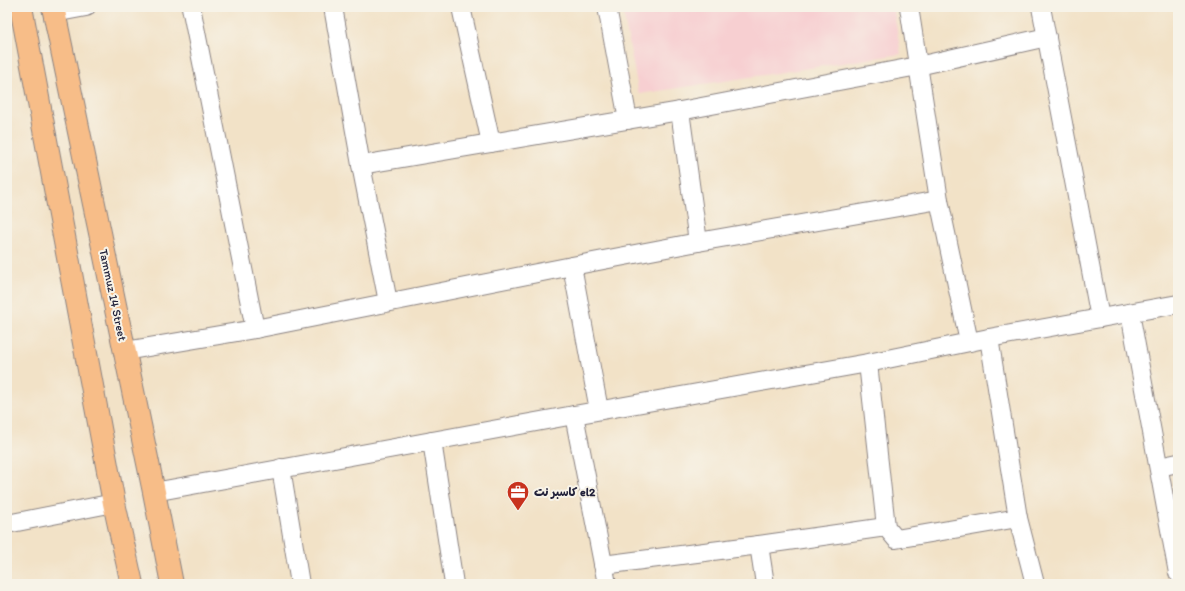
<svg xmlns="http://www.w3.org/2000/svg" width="1185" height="591" viewBox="0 0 1185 591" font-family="Itim,'Playpen Sans Arabic',sans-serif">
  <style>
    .built { fill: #f7cfd1 }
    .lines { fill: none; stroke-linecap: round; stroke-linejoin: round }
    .minor-casing { stroke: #8a8281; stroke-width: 20 }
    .major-casing { stroke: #8a8281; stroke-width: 24 }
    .minor { stroke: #fff; stroke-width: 18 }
    .major { stroke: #f7bd88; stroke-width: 22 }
    .labels { text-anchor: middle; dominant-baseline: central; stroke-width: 4; stroke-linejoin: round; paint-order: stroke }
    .street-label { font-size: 12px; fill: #22223b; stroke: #f7f3e8 }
    .poi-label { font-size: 12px; font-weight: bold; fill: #22223b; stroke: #f7f3e8; text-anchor: start }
  </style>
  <rect width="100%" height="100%" fill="#f7f3e8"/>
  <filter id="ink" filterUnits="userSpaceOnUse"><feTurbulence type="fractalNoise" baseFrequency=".025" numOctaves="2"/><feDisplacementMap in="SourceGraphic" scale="8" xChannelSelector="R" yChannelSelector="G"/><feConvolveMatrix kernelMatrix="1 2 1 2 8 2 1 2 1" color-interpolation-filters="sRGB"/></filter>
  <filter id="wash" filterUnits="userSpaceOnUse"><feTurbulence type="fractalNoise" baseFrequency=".012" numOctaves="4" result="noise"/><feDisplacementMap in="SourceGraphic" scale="16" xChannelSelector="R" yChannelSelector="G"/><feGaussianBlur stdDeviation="0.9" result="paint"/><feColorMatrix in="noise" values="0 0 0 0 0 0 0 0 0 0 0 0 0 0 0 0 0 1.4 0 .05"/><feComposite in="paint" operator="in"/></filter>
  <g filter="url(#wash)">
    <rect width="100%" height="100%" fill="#f2e2c7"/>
    <polygon class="built" points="622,7 893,7 901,54 639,94"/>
  </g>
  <g filter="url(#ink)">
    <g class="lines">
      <g class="minor-casing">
        <g id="minor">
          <polyline points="191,7 255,329"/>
          <polyline points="333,7 361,165 388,302"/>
          <polyline points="461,7 491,143"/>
          <polyline points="607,7 628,120"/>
          <polyline points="909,7 939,200 969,342"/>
          <polyline points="1041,7 1100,318"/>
          <polyline points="54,13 86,7"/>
          <polyline points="680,111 698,242"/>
          <polyline points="361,165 680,111 918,66 1047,37"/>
          <polyline points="572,266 599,410"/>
          <polyline points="1130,313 1178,573"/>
          <polyline points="989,338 1018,518 1035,584"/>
          <polyline points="125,351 255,329 572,266 698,242 939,200"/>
          <polyline points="868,363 886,527 896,539 1018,518"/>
          <polyline points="574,415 607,584"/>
          <polyline points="432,441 454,584"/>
          <polyline points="1159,467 1178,463"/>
          <polyline points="281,468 300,584"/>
          <polyline points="154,492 574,415 868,363 989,338 1178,304"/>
          <polyline points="7,524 114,503"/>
          <polyline points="759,545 765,584"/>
          <polyline points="603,565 759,545 886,527"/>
        </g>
      </g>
      <g class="major-casing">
        <g id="major">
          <polyline points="21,7 114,503 132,584"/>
          <polyline points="53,7 154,492 172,584"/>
        </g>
      </g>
      <use href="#minor" class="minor"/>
      <use href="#major" class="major"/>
    </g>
  </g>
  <defs>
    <g id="office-pin" transform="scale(1.15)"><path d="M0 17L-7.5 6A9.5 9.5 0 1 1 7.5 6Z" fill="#c8321e" stroke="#f7f3e8"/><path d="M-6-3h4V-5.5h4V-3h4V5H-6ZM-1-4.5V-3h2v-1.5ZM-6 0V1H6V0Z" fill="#fff"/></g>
  </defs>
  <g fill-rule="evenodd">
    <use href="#office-pin" x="518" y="492"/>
  </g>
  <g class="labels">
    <g class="street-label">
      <text transform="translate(113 295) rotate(78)">Tammuz 14 Street</text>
    </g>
    <g class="poi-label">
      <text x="534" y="492">كاسبر نت el2</text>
    </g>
  </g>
  <rect width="1185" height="591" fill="none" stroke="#f7f3e8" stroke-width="24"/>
</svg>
